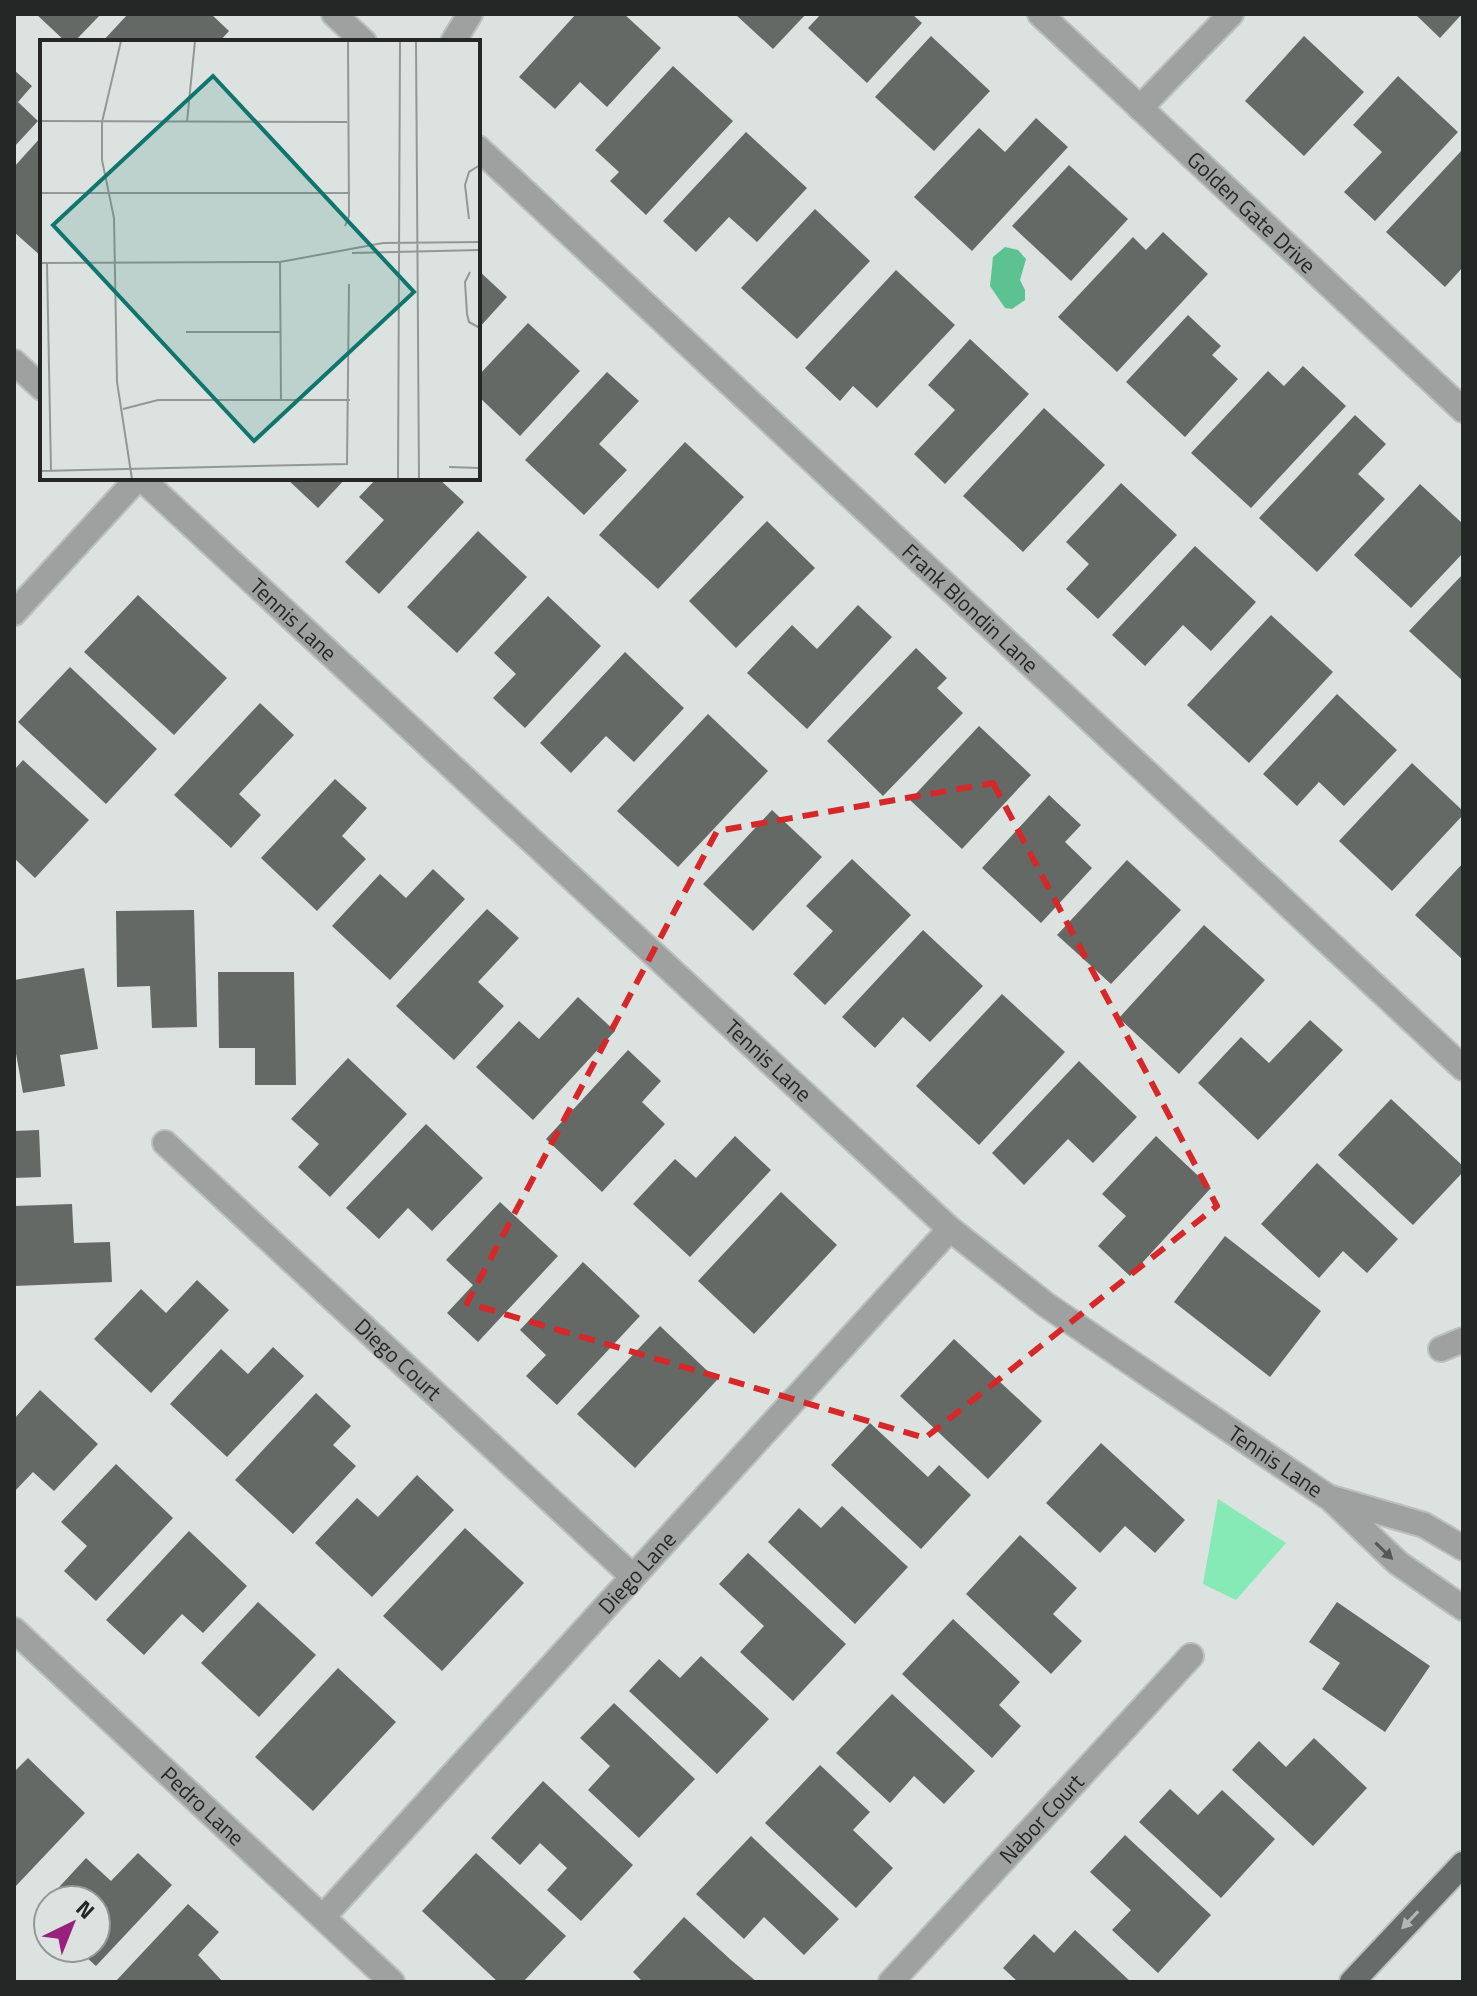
<svg xmlns="http://www.w3.org/2000/svg" width="1477" height="1996" viewBox="0 0 1477 1996" font-family="'Titillium Web',sans-serif">
  <style>
    .green { fill: #86eab7 }
    .water { fill: #5cc291 }
    .building { fill: #646966 }
    .lines { fill: none; stroke-linecap: round; stroke-linejoin: round }
    .minor-casing { stroke: #bbc0be; stroke-width: 28 }
    .major-casing { stroke: #bbc0be; stroke-width: 28 }
    .minor { stroke: #9ea19f; stroke-width: 24 }
    .major { stroke: #676b69; stroke-width: 24 }
    .oneway { fill: #555856 }
    .oneway2 { fill: #b3b8b6 }
    .marked { fill: none; stroke: #d62828; stroke-width: 6; stroke-dasharray: 16 10; stroke-linejoin: round }
    .labels { text-anchor: middle; dominant-baseline: central; stroke-width: 8; stroke-linejoin: round; paint-order: stroke }
    .street-label { font-size: 22px; fill: #252726; stroke: #dce2df }
    .inset-road { fill: none; stroke: #939795; stroke-width: 2 }
    .view { fill: #0f766e; fill-opacity: 0.15; stroke: #0f766e; stroke-width: 4 }
    .inset-edge { fill: none; stroke: #252726; stroke-width: 4 }
  </style>
  <rect width="100%" height="100%" fill="#dce2df"/>
  <polygon class="green" points="1218,1499 1286,1543 1236,1600 1203,1584"/>
  <polygon class="water" points="1005,247 1018,250 1026,259 1020,280 1025,290 1025,300 1012,309 1005,308 990,286 993,257"/>
  <g class="building">
    <polygon points="36,14 101,14 74,42 66,42"/>
    <polygon points="128,14 211,14 229,31 219,42 102,42"/>
    <polygon points="576,14 624,14 661,48 607,107 580,82 555,109 519,77"/>
    <polygon points="735,14 806,14 773,49"/>
    <polygon points="821,14 912,14 922,23 867,83 808,28"/>
    <polygon points="1415,14 1462,14 1440,38"/>
    <polygon points="931,36 990,91 934,151 875,97"/>
    <polygon points="1304,36 1364,92 1304,156 1245,101"/>
    <polygon points="673,66 733,121 646,215 610,181 619,172 595,150"/>
    <polygon points="14,70 32,86 18,102 38,121 14,147"/>
    <polygon points="1398,76 1458,132 1375,221 1344,192 1382,152 1353,125"/>
    <polygon points="1036,118 1068,147 972,251 914,197 979,128 1005,152"/>
    <polygon points="746,132 807,188 757,242 729,217 696,252 663,221"/>
    <polygon points="42,136 42,257 14,232 14,167"/>
    <polygon points="1463,149 1463,267 1445,287 1386,232"/>
    <polygon points="1069,165 1128,219 1071,281 1012,226"/>
    <polygon points="815,209 870,261 797,339 741,288"/>
    <polygon points="1163,232 1208,274 1117,372 1058,317 1133,237 1146,250"/>
    <polygon points="478,270 507,297 478,329"/>
    <polygon points="896,270 955,325 877,408 853,386 840,401 805,368"/>
    <polygon points="1188,315 1221,346 1212,355 1238,379 1185,437 1126,382"/>
    <polygon points="528,323 580,371 520,436 478,396 478,376"/>
    <polygon points="970,339 1029,394 945,484 914,454 955,410 928,385"/>
    <polygon points="1303,366 1346,406 1251,508 1191,453 1268,371 1284,386"/>
    <polygon points="607,372 639,401 599,444 627,470 584,515 525,460"/>
    <polygon points="1044,408 1105,465 1023,552 963,496"/>
    <polygon points="1355,415 1386,444 1358,474 1385,499 1317,572 1259,518"/>
    <polygon points="685,442 744,497 658,589 599,535"/>
    <polygon points="286,478 346,478 318,508"/>
    <polygon points="377,478 438,478 464,502 379,594 345,562 384,520 359,497"/>
    <polygon points="1121,483 1177,535 1098,619 1066,589 1089,564 1066,542"/>
    <polygon points="1420,484 1463,524 1463,553 1411,608 1354,555"/>
    <polygon points="767,521 815,568 736,648 689,601"/>
    <polygon points="478,531 527,577 457,653 407,607"/>
    <polygon points="1195,546 1256,602 1211,651 1183,625 1145,666 1112,635"/>
    <polygon points="1463,574 1463,681 1409,631"/>
    <polygon points="138,595 227,678 174,735 84,652"/>
    <polygon points="548,596 601,646 525,728 493,698 516,674 494,653"/>
    <polygon points="858,605 892,637 807,729 747,673 792,625 817,649"/>
    <polygon points="1271,615 1333,672 1249,763 1187,705"/>
    <polygon points="916,648 947,678 937,688 963,713 883,796 827,741"/>
    <polygon points="625,652 684,708 634,762 606,736 571,773 540,743"/>
    <polygon points="70,667 157,749 106,804 18,722"/>
    <polygon points="1337,694 1397,750 1344,806 1319,782 1297,806 1263,774"/>
    <polygon points="260,703 294,735 239,794 261,815 231,848 174,795"/>
    <polygon points="708,714 768,771 678,867 617,811"/>
    <polygon points="979,726 1031,775 962,849 910,800"/>
    <polygon points="23,760 89,820 35,878 14,858 14,770"/>
    <polygon points="1412,763 1463,811 1463,815 1392,891 1339,841"/>
    <polygon points="335,779 367,808 342,836 366,859 317,911 261,858"/>
    <polygon points="1049,795 1081,825 1065,842 1092,868 1041,923 982,868"/>
    <polygon points="772,810 822,857 753,931 703,884"/>
    <polygon points="852,859 911,915 825,1005 793,974 833,931 806,906"/>
    <polygon points="1127,860 1181,910 1111,984 1057,935"/>
    <polygon points="1463,863 1463,960 1415,915"/>
    <polygon points="433,869 465,899 390,980 332,926 380,874 406,898"/>
    <polygon points="487,909 519,938 478,982 504,1006 454,1060 396,1006"/>
    <polygon points="194,910 197,1027 152,1028 150,986 117,987 116,911"/>
    <polygon points="1204,925 1265,980 1179,1074 1119,1018"/>
    <polygon points="923,930 983,986 930,1042 903,1017 875,1048 842,1017"/>
    <polygon points="84,968 98,1049 60,1055 65,1086 23,1093 14,1042 14,980"/>
    <polygon points="218,972 294,972 296,1085 255,1085 255,1048 219,1048"/>
    <polygon points="1002,994 1065,1052 979,1145 916,1086"/>
    <polygon points="578,997 615,1031 533,1120 476,1067 519,1021 539,1039"/>
    <polygon points="1310,1020 1343,1050 1258,1140 1198,1083 1241,1037 1269,1063"/>
    <polygon points="628,1050 661,1081 642,1102 665,1124 602,1192 546,1139"/>
    <polygon points="348,1058 407,1114 330,1197 298,1167 319,1144 291,1119"/>
    <polygon points="1079,1061 1137,1117 1093,1163 1068,1139 1024,1185 992,1153"/>
    <polygon points="1391,1099 1463,1166 1463,1172 1413,1225 1338,1155"/>
    <polygon points="426,1124 483,1178 432,1231 408,1208 379,1239 346,1208"/>
    <polygon points="39,1130 41,1177 14,1178 14,1131"/>
    <polygon points="735,1136 771,1170 690,1257 633,1204 675,1159 696,1178"/>
    <polygon points="1156,1136 1211,1188 1130,1276 1098,1246 1126,1216 1102,1194"/>
    <polygon points="1317,1163 1398,1239 1367,1273 1343,1251 1319,1278 1261,1224"/>
    <polygon points="781,1192 837,1245 754,1334 698,1281"/>
    <polygon points="500,1202 558,1256 478,1342 447,1313 473,1285 446,1260"/>
    <polygon points="72,1204 74,1243 110,1242 112,1282 14,1286 14,1206"/>
    <polygon points="1225,1236 1321,1311 1270,1377 1174,1302"/>
    <polygon points="583,1262 640,1316 557,1405 526,1376 546,1355 520,1330"/>
    <polygon points="197,1280 229,1310 151,1393 94,1339 141,1289 166,1313"/>
    <polygon points="660,1326 717,1380 635,1468 577,1414"/>
    <polygon points="954,1339 1042,1421 988,1479 900,1396"/>
    <polygon points="273,1347 304,1376 227,1457 170,1404 221,1349 248,1374"/>
    <polygon points="40,1390 98,1444 54,1491 33,1472 14,1492 14,1419"/>
    <polygon points="316,1393 351,1426 333,1445 356,1466 293,1534 235,1480"/>
    <polygon points="870,1423 928,1477 939,1465 971,1495 921,1549 831,1465"/>
    <polygon points="1101,1443 1185,1520 1155,1553 1125,1526 1100,1553 1046,1503"/>
    <polygon points="116,1464 173,1518 96,1601 64,1571 87,1546 61,1522"/>
    <polygon points="417,1475 454,1510 372,1597 315,1543 357,1498 378,1517"/>
    <polygon points="842,1506 908,1567 855,1624 768,1542 799,1508 821,1528"/>
    <polygon points="465,1528 524,1583 442,1671 383,1616"/>
    <polygon points="189,1531 247,1586 203,1633 182,1614 144,1655 106,1620"/>
    <polygon points="1020,1535 1077,1588 1053,1614 1082,1641 1051,1674 966,1594"/>
    <polygon points="748,1553 846,1644 793,1701 740,1652 764,1626 719,1584"/>
    <polygon points="258,1602 316,1655 259,1717 201,1663"/>
    <polygon points="1337,1602 1430,1666 1385,1732 1322,1689 1340,1663 1309,1642"/>
    <polygon points="953,1619 1020,1682 999,1705 1021,1726 992,1758 902,1674"/>
    <polygon points="701,1656 769,1719 717,1774 629,1691 659,1659 680,1678"/>
    <polygon points="338,1668 396,1722 313,1811 255,1757"/>
    <polygon points="892,1694 975,1771 944,1804 914,1776 890,1803 836,1753"/>
    <polygon points="614,1703 695,1779 639,1838 588,1790 610,1766 580,1738"/>
    <polygon points="1314,1738 1367,1788 1313,1846 1232,1770 1259,1741 1286,1767"/>
    <polygon points="28,1758 85,1813 14,1888 14,1772"/>
    <polygon points="820,1765 870,1812 853,1830 893,1868 856,1908 765,1823"/>
    <polygon points="543,1781 633,1865 581,1921 547,1890 567,1868 540,1843 520,1865 491,1838"/>
    <polygon points="1170,1789 1198,1815 1222,1790 1275,1839 1221,1898 1139,1822"/>
    <polygon points="1125,1835 1211,1915 1158,1973 1112,1930 1131,1910 1090,1872"/>
    <polygon points="751,1836 839,1919 804,1955 764,1917 744,1939 696,1894"/>
    <polygon points="138,1853 172,1885 96,1966 76,1948 96,1948 96,1900 48,1900 48,1922 37,1911 86,1858 111,1881"/>
    <polygon points="476,1853 566,1936 523,1982 498,1982 422,1911"/>
    <polygon points="188,1904 219,1932 198,1955 223,1982 115,1982"/>
    <polygon points="684,1917 731,1960 757,1982 643,1982 633,1972"/>
    <polygon points="1075,1930 1131,1982 1018,1982 1003,1968 1034,1934 1054,1953"/>
  </g>
  <g class="lines">
    <g class="minor-casing">
      <g id="minor">
        <polyline points="334,14 364,42"/>
        <path id="s1" d="M1040,14L1463,410"/>
        <polyline points="453,42 470,14"/>
        <polyline points="1140,108 1231,14"/>
        <path id="s2" d="M478,148L1463,1068"/>
        <polyline points="14,362 42,388"/>
        <path id="s3" d="M141,478L950,1229L1045,1304L1328,1497L1424,1525L1463,1548"/>
        <polyline points="14,613 138,478"/>
        <path id="s4" d="M165,1143L631,1575"/>
        <polyline points="1441,1349 1463,1340"/>
        <polyline points="1333,1501 1398,1563 1463,1608"/>
        <path id="s5" d="M14,1630L392,1982"/>
        <path id="s6" d="M323,1917L950,1229"/>
        <path id="s7" d="M891,1982L1191,1656"/>
      </g>
    </g>
    <g class="major-casing">
      <polyline id="major" points="1352,1982 1463,1864"/>
    </g>
    <use href="#minor" class="minor"/>
    <use href="#major" class="major"/>
  </g>
  <defs><path id="oneway-solid" d="M-6-.8H1V-3.2L6.5 0L1 3.2V.8H-6Z" transform="scale(2)"/></defs>
  <use class="oneway" href="#oneway-solid" transform="translate(1384 1551) rotate(44)"/>
  <use class="oneway2" href="#oneway-solid" transform="translate(1410 1920) rotate(133)"/>
  <path class="marked" d="M993,783L1217,1206L925,1438L467,1303L717,831Z"/>
  <g class="labels">
    <g class="street-label">
      <text stroke="none"><textPath href="#s1" startOffset="290">Golden Gate Drive</textPath></text>
      <text stroke="none"><textPath href="#s2" startOffset="674">Frank Blondin Lane</textPath></text>
      <text stroke="none"><textPath href="#s3" startOffset="208">Tennis Lane</textPath></text>
      <text stroke="none"><textPath href="#s3" startOffset="856">Tennis Lane</textPath></text>
      <text stroke="none"><textPath href="#s4" startOffset="318">Diego Court</textPath></text>
      <text stroke="none"><textPath href="#s3" startOffset="1504">Tennis Lane</textPath></text>
      <text stroke="none"><textPath href="#s6" startOffset="466">Diego Lane</textPath></text>
      <text stroke="none"><textPath href="#s5" startOffset="258">Pedro Lane</textPath></text>
      <text stroke="none"><textPath href="#s7" startOffset="222">Nabor Court</textPath></text>
    </g>
  </g>
  <g transform="translate(40 40)">
    <rect width="440" height="440" fill="#dce2df"/>
    <path class="inset-road" d="M81,1L62,82V120L74,178L77,342L92,439M376,1L379,439M0,81L307,82M147,82L155,1M0,153H310M429,179L425,145L429,132L440,125M305,186L309,176L308,1M312,213L440,210M240,222L241,360M0,223L240,222L343,203L440,202M7,223L11,431M430,232L425,242L427,274L429,282L440,288M146,292H240M83,369L118,360H310M409,427L440,428M0,431L307,424L309,244M358,439L360,1"/>
    <path class="view" d="M173,36L374,252L214,401L13,185Z"/>
    <rect width="440" height="440" class="inset-edge"/>
  </g>
  <rect width="1477" height="1996" fill="none" stroke="#252726" stroke-width="32"/>
  <g transform="translate(72 1924) rotate(43)"><circle r="38" fill="#dce2df" stroke="#939795" stroke-width="2"/>
  <path d="M0-6L14 30L0 20L-14 30Z" fill="#99217b"/>
  <text y="-12" font-size="22" font-weight="bold" text-anchor="middle" fill="#252726">N</text>
  </g>
</svg>
